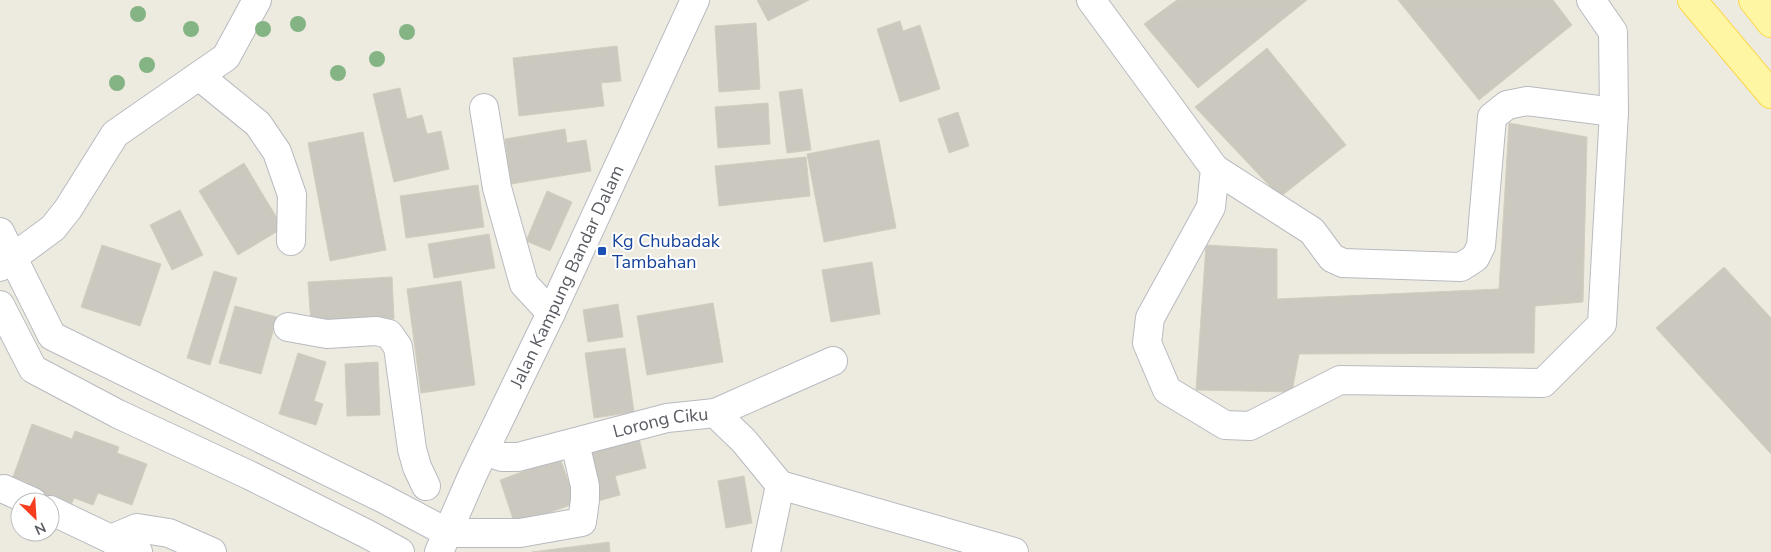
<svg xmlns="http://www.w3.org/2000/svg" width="1771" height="552" viewBox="0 0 1771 552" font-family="'Nunito Sans',sans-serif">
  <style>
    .building { fill: #cac8bf; stroke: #d2cdbe }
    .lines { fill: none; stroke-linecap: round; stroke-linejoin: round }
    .minor-casing { stroke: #b8bac0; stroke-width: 30 }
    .major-casing { stroke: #fcd64a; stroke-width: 30 }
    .minor { stroke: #fff; stroke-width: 28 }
    .major { stroke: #fff6a3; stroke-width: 28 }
    .tree { fill: #84b384 }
    .transit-dot { fill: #1a4fb4; stroke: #fff; stroke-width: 2 }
    .labels { text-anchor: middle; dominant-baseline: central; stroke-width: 4; stroke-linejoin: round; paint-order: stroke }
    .transit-label { font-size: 18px; fill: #164399; stroke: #fff; text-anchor: start }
    .street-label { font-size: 18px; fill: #595c62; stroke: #fff }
  </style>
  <rect width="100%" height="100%" fill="#edebe0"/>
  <g class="building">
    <polygon points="757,0 809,0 768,21"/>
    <polygon points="1177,0 1307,0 1198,88 1144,24"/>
    <polygon points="1398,0 1553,0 1572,25 1479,100"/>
    <polygon points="900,21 903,31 920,25 940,89 900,102 877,29"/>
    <polygon points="756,23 760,89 719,92 715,26"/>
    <polygon points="617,46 621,81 601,83 604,106 519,116 513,58"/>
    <polygon points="1267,48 1346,145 1280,197 1195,107"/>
    <polygon points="400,88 407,119 422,115 427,134 441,131 449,169 394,182 373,94"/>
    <polygon points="802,89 811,150 787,153 779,92"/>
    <polygon points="768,103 770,144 718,148 715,107"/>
    <polygon points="958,112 969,146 949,153 938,119"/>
    <polygon points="1509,123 1587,137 1583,302 1535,306 1534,353 1299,354 1292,392 1196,390 1206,245 1277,249 1277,299 1499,289"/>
    <polygon points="565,129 567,143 586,140 591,171 511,184 505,139"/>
    <polygon points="363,132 386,250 330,261 308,143"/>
    <polygon points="879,140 896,228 824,242 807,154"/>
    <polygon points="806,157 810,196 719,206 715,166"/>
    <polygon points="244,163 283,228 238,255 199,191"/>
    <polygon points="478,185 484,227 406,238 400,196"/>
    <polygon points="547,191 572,202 550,251 526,241"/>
    <polygon points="180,210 203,255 172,270 150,225"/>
    <polygon points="489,234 495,268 434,278 428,244"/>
    <polygon points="102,245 161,264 140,326 81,307"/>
    <polygon points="872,262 880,314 831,322 822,270"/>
    <polygon points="1724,267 1771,318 1771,454 1656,328"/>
    <polygon points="214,271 237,278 210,365 187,358"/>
    <polygon points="392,277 394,319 311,324 308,282"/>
    <polygon points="461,281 475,385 421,393 407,289"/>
    <polygon points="713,303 723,362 647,375 637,316"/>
    <polygon points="618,304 623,337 588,342 583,310"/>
    <polygon points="235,306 277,317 261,374 219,363"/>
    <polygon points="625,348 634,412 594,418 585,353"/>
    <polygon points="298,353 326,362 314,401 323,404 316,425 279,414"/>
    <polygon points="378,362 380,415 347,416 345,364"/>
    <polygon points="32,424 72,439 75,431 119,447 117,453 147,464 132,505 98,493 93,505 74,498 69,510 22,493 27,482 13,477"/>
    <polygon points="639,438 646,468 615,476 620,495 598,501 586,452"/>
    <polygon points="560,458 576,503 515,525 500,480"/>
    <polygon points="744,476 752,523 726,528 718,481"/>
    <polygon points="609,542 610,552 532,552"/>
  </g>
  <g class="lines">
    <g class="minor-casing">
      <g id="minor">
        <polyline points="1091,0 1215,169 1211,207 1150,318 1147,343 1167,390 1225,425 1250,426 1340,380 1543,383 1602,324 1614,112 1613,32 1591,0"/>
        <polyline points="199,76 258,124 277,152 292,195 291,241"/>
        <polyline points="484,108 497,188 524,284 551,313"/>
        <polyline points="1215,169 1312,231 1332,258 1343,263 1461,267 1475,258 1481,246 1492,117 1507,105 1527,101 1614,112"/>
        <polyline points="0,232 52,336 384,499 448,533 520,533 582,522 585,500 585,486 575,443"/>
        <polyline points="0,267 53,228 68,209 115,134 226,57 257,0"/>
        <polyline points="0,305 33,369 118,414 249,475 367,534 400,552"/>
        <polyline points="288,327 327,334 376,331 389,334 398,347 412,449 417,467 426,486"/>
        <polyline points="715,413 744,441 780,485 766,552"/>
        <path id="s1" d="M484,451L502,457H518L667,418L715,413L833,361"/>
        <polyline points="780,485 1014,552"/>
        <polyline points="4,489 33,502"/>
        <polyline points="50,510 138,552"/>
        <polyline points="111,539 137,528 169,533 212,552"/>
        <path id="s2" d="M439,552L473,474L551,313L695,0"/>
      </g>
    </g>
    <g class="major-casing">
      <g id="major">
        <polyline points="1692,0 1771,94"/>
        <polyline points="1753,0 1771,23"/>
      </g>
    </g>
    <use href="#minor" class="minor"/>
    <use href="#major" class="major"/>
  </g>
  <g class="tree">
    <circle cx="138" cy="14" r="8"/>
    <circle cx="298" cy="24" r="8"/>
    <circle cx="191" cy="29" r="8"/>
    <circle cx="263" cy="29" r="8"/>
    <circle cx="407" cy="32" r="8"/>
    <circle cx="377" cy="59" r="8"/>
    <circle cx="147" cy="65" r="8"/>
    <circle cx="338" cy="73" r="8"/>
    <circle cx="117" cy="83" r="8"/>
  </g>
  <rect class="transit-dot" x="597" y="246" width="10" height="10" rx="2.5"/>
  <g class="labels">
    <g class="transit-label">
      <text x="612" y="241">Kg Chubadak<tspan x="612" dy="21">Tambahan</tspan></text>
    </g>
    <g class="street-label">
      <text stroke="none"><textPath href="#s2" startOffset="304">Jalan Kampung Bandar Dalam</textPath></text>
      <text stroke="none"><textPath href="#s1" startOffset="182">Lorong Ciku</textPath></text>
    </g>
  </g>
  <g transform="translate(35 517) rotate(155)"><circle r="24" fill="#ffffff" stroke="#bdbec0"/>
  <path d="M0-4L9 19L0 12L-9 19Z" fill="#f63d1d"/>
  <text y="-8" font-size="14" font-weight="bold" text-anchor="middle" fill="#595c62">N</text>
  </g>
</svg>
